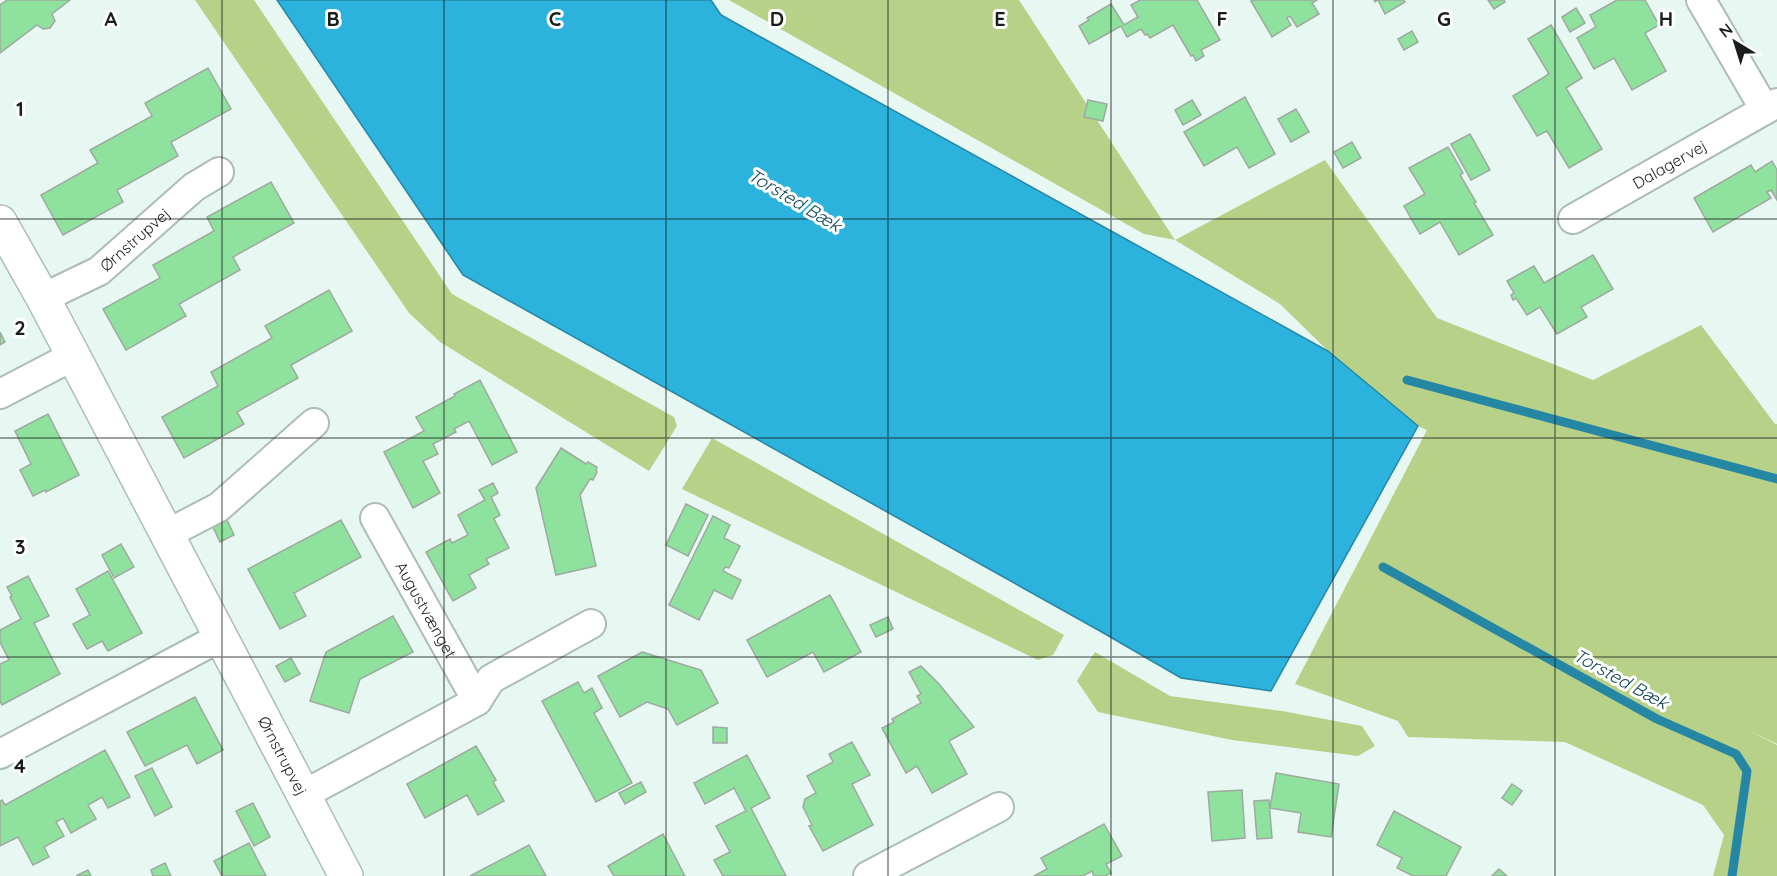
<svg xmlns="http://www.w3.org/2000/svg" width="1777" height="876" viewBox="0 0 1777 876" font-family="Quicksand,sans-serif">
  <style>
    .green { fill: #b8d188 }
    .water { fill: #2bb3dd; stroke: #2687a4; stroke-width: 1.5 }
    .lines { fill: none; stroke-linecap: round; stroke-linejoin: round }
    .stream { stroke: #2687a4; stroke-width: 9 }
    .building { fill: #8fe29d; stroke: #9ea99f; stroke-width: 1.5 }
    .street-casing { stroke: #adbcb7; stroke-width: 32 }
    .secondary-casing { stroke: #adbcb7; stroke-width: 36 }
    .street { stroke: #fff; stroke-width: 28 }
    .secondary { stroke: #fff; stroke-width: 33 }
    .grid { fill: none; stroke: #1a1f1e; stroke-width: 1.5; stroke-opacity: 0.55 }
    .labels { text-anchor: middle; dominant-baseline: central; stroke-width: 6; stroke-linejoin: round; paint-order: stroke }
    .street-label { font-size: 16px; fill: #1a1f1e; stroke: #fff }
    .water-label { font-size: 18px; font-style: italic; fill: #13495a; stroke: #fff }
    .grid-label { font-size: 20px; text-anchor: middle; font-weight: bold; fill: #1a1f1e; stroke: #fff; stroke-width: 6; stroke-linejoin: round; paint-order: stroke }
  </style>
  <rect width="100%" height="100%" fill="#e7f7f2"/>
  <g class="green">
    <polygon points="195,0 254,0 452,294 674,417 677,426 649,471 440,342 409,313"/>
    <polygon points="729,0 1019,0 1175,240 1325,160 1437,318 1593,380 1701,325 1775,424 1777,424 1777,744 1750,731 1777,745 1777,876 1713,876 1724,835 1703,805 1565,742 1408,737 1398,721 1295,684 1427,430 1418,426 1328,351 1280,304 1175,240 1144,234"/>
    <polygon points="712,438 1064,635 1053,655 1038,660 682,489"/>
    <polygon points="1095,652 1170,696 1282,711 1362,726 1375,746 1358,756 1232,740 1098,712 1077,681"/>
  </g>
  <polygon class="water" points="277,0 711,0 721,15 1328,351 1418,426 1271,691 1181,678 1100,631 463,275"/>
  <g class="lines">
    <g class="stream">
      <polyline points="1407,380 1777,479"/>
      <polyline points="1383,567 1657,719 1736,754 1747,771 1732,876"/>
    </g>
  </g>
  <g class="building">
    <polygon points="7,0 70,0 52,14 55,21 50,28 43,29 37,25 0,53 0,5"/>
    <polygon points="1140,0 1197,0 1220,40 1201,50 1204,56 1196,61 1193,55 1191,56 1173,25 1150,38 1147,34 1145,35 1141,29 1127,37 1121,26 1089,44 1079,26 1089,20 1087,18 1111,4 1124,25 1138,17 1131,5"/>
    <polygon points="1253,0 1317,0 1312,3 1319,14 1297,27 1290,16 1287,18 1291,25 1272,37 1251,1"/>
    <polygon points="1374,0 1404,0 1405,2 1385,14 1378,0 1375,2"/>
    <polygon points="1488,0 1504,0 1505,2 1494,9"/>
    <polygon points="1617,0 1645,0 1659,25 1645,33 1666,71 1632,90 1614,58 1594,69 1577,38 1596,27 1590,15"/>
    <polygon points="1576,8 1585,23 1570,32 1562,17"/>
    <polygon points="1551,25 1582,78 1566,88 1602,149 1569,168 1547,131 1537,136 1513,96 1549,74 1528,39"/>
    <polygon points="1412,31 1418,42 1404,50 1398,39"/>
    <polygon points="208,68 231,109 171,142 178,156 117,190 123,202 63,235 41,195 98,163 90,150 152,116 145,103"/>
    <polygon points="1245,97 1275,154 1249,168 1237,147 1204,166 1184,132"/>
    <polygon points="1088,100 1107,104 1103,121 1084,117"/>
    <polygon points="1192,100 1201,115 1183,125 1175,110"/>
    <polygon points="1296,109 1309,132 1291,142 1278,119"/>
    <polygon points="1470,134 1490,170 1471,180 1451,144"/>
    <polygon points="1352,142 1361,158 1343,168 1334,152"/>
    <polygon points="1448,147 1463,173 1460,175 1476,202 1474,203 1493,235 1459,255 1440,222 1420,234 1404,206 1425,194 1409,168"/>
    <polygon points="1772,161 1777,170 1777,200 1771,190 1767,192 1771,198 1713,232 1694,198 1751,165 1755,172"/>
    <polygon points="271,182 294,223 233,257 240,270 179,304 186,316 126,350 103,309 160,278 153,265 214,231 207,217"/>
    <polygon points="1593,255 1613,289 1581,307 1587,317 1557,334 1540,307 1527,315 1516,298 1513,300 1511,295 1514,293 1507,281 1534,266 1544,283"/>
    <polygon points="329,290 352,331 291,365 298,378 237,412 244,424 184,458 162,417 218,386 211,372 272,338 265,326"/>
    <polygon points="0,332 5,342 0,345"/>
    <polygon points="480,380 517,452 492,465 469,421 454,429 456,432 433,444 438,454 423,461 440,493 413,508 384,452 424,431 416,417 455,396 454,394"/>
    <polygon points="48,414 79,475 46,492 45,490 33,496 20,470 31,464 15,431"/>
    <polygon points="561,448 586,464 588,462 597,467 596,470 597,472 593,480 590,479 580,495 596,566 556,575 536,488"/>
    <polygon points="493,483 498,493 491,497 500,515 494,519 509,548 486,559 489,564 469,575 476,588 453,601 426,552 450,539 452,543 468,535 458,515 485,500 479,490"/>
    <polygon points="686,504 708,515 688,556 666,545"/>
    <polygon points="713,516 730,525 724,538 740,546 729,568 725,567 723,571 741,580 732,599 714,590 699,620 669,605"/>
    <polygon points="227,520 234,535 220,542 213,527"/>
    <polygon points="341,520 361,557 294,593 306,616 280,629 248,569"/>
    <polygon points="121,544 134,567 114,578 102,555"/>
    <polygon points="108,571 142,633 108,651 102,641 87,649 73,624 90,615 76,589"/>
    <polygon points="28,576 49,616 34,623 60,674 2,705 0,701 0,664 9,660 0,642 0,630 21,619 10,597 12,596 7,587"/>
    <polygon points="830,595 861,652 824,672 813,652 767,677 747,640"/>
    <polygon points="393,616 413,652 360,679 349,713 310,701 326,652"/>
    <polygon points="888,617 893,629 876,637 870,625"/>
    <polygon points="642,652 701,670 718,703 677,725 668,709 647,702 620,717 598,676"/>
    <polygon points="291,658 300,674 285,682 276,666"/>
    <polygon points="921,666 939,684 974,727 949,741 967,774 932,793 917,766 906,773 882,728 894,722 892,719 921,703 917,696 921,694 909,672"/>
    <polygon points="578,682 584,693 592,688 602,708 594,713 632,783 596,802 542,701"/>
    <polygon points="195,697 223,750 197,764 187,745 145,766 127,732"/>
    <polygon points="713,727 727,728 727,743 713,743"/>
    <polygon points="852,742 870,775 852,784 873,825 823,851 809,826 812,825 803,807 805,799 816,793 807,776 833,762 829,754"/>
    <polygon points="476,746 496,780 493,782 504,801 478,815 467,795 425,818 407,784"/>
    <polygon points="105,750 130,797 108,808 102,797 88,805 96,819 71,833 63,818 56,822 64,836 44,847 49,857 33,865 18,837 0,846 0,801 2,800 5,805"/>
    <polygon points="747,755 770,798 751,808 786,876 723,876 714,860 730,852 716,826 746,811 734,788 705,804 694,783"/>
    <polygon points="152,768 172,807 155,816 135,776"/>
    <polygon points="1276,773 1339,784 1331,837 1298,832 1301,813 1270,808"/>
    <polygon points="641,782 646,792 625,804 619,793"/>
    <polygon points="1512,784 1522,791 1512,805 1502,798"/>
    <polygon points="1242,790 1245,838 1212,841 1208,792"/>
    <polygon points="1269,800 1272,838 1257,839 1254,801"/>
    <polygon points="253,803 270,837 254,846 236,811"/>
    <polygon points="1394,811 1461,847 1446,876 1413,876 1397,868 1402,858 1377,845"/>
    <polygon points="1104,824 1122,856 1106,864 1111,873 1105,876 1094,876 1092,871 1083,876 1034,876 1047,869 1041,858"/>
    <polygon points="663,834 685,876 614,876 608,866"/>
    <polygon points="249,843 266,876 222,876 214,861"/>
    <polygon points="529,845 546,876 470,876"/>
    <polygon points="165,863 171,876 153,876 151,870"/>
    <polygon points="1499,869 1507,876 1492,876"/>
    <polygon points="88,870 91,876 76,876"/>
  </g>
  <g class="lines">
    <g class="street-casing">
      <g id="street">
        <polyline points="1701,0 1765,110"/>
        <path id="s1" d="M1573,219L1777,103"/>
        <path id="s2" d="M43,298L99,271L194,187L219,172"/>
        <polyline points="0,394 73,356"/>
        <path id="s3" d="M375,518L477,701"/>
        <polyline points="167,534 219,507 314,423"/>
        <polyline points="0,754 221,637"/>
        <polyline points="303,795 477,701 491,679 591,624"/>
        <polyline points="868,876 999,807"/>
      </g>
    </g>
    <g class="secondary-casing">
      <g id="secondary">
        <path id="s4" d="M0,222L43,298L346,876"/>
      </g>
    </g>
    <use href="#street" class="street"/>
    <use href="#secondary" class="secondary"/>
  </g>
  <path class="grid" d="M222,0V876M444,0V876M666,0V876M888,0V876M1111,0V876M1333,0V876M1555,0V876M0,219H1777M0,438H1777M0,657H1777"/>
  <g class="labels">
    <g class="street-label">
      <text stroke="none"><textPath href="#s1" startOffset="111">Dalagervej</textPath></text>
      <text stroke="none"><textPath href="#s2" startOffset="110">Ørnstrupvej</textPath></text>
      <text stroke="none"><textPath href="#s3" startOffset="105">Augustvænget</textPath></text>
      <text stroke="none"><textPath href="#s4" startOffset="604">Ørnstrupvej</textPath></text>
    </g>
    <g class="water-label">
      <text transform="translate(795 200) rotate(31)">Torsted Bæk</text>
      <text transform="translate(1621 679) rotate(29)">Torsted Bæk</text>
    </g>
  </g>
  <g class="grid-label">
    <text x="111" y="26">A</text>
    <text x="333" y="26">B</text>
    <text x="555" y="26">C</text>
    <text x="777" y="26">D</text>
    <text x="1000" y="26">E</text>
    <text x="1222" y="26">F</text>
    <text x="1444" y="26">G</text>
    <text x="1666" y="26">H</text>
    <text x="20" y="116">1</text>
    <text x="20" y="335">2</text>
    <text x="20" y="554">3</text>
    <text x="20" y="773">4</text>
  </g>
  <g transform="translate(1735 42) rotate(322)" stroke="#ffffff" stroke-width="4.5" paint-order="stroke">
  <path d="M0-4.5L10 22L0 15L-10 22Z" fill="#1a1f1e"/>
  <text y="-9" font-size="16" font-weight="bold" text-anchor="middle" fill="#1a1f1e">N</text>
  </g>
</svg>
